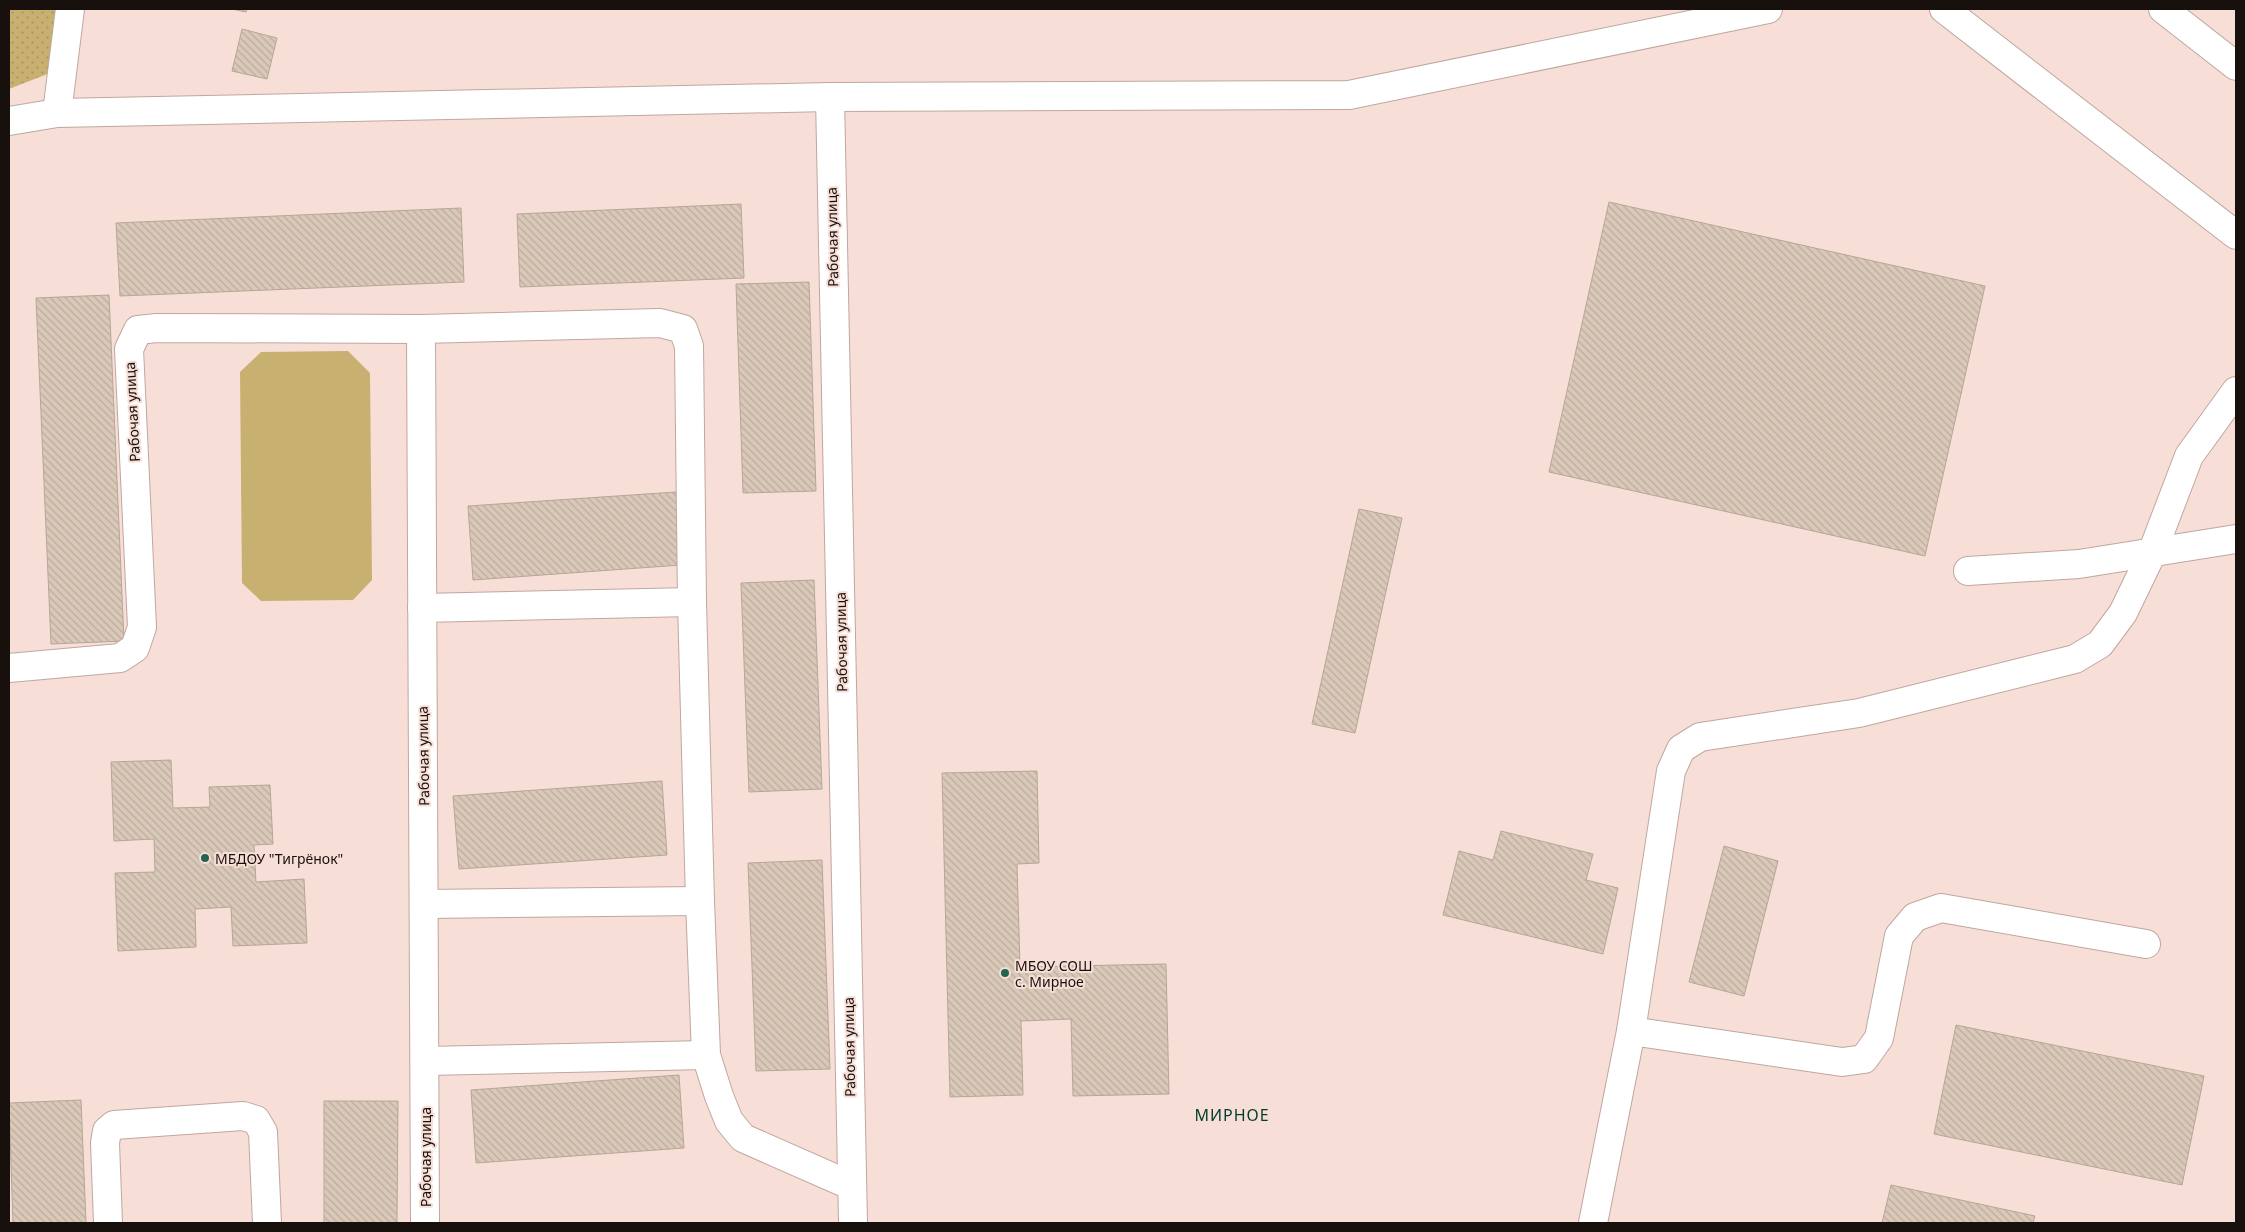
<svg xmlns="http://www.w3.org/2000/svg" width="2245" height="1232" viewBox="0 0 2245 1232" font-family="'Noto Sans',sans-serif">
  <style>
    .grass { fill: #c8b071 }
    .garden { fill: url(#garden-dots) }
    .building { fill: url(#building-back-hatch); stroke: #b7a697 }
    .lines { fill: none; stroke-linecap: round; stroke-linejoin: round }
    .minor-casing { stroke: #bfa7a0; stroke-width: 30 }
    .minor { stroke: #fff; stroke-width: 28 }
    .poi-dot { fill: #256450; stroke: #f7dfd7; stroke-width: 2 }
    .labels { text-anchor: middle; dominant-baseline: central; stroke-width: 4; stroke-linejoin: round; paint-order: stroke }
    .street-label { font-size: 14px; fill: #18100d; stroke: #f7dfd7 }
    .poi-label { font-size: 14px; fill: #18100d; stroke: #f7dfd7; text-anchor: start }
    .quarter-label { font-size: 16px; letter-spacing: 1px; fill: #043b2d; stroke: #f7dfd7 }
  </style>
  <defs>
    <pattern id="garden-dots" width="8" height="8" patternUnits="userSpaceOnUse" patternTransform="scale(1.25)"><rect width="8" height="8" fill="#c8b071"/><path d="M2 2h.1M6 6h.1" fill="none" stroke="#ab9661" stroke-width="1.8" stroke-linecap="round"/></pattern>
    <pattern id="building-back-hatch" width="6" height="6" patternUnits="userSpaceOnUse" patternTransform="scale(1.25)"><rect width="6" height="6" fill="#dac9b9"/><path d="M-1 5l2 2M0 0l6 6M5-1l2 2" fill="none" stroke="#baac9e"/></pattern>
  </defs>
  <rect width="100%" height="100%" fill="#f7dfd7"/>
  <polygon class="grass" points="348,351 370,373 372,580 353,600 261,601 242,583 240,372 261,352"/>
  <polygon class="garden" points="9,9 58,9 50,73 9,89"/>
  <g class="building">
    <polygon points="232,9 247,9 246,12"/>
    <polygon points="242,29 277,38 267,79 232,71"/>
    <polygon points="1609,202 1985,286 1925,556 1549,472"/>
    <polygon points="741,204 744,278 520,287 517,214"/>
    <polygon points="461,208 464,282 120,296 116,223"/>
    <polygon points="809,282 816,491 743,493 736,284"/>
    <polygon points="109,295 124,641 51,644 36,298"/>
    <polygon points="676,492 681,565 473,580 468,506"/>
    <polygon points="1359,509 1402,518 1355,733 1312,724"/>
    <polygon points="814,580 822,789 749,792 741,583"/>
    <polygon points="171,760 173,808 210,807 209,787 270,785 273,844 254,845 256,882 304,879 307,943 233,946 231,907 195,909 196,947 118,951 115,873 155,872 154,839 114,841 111,762"/>
    <polygon points="1037,771 1039,863 1017,864 1020,967 1166,964 1169,1094 1073,1096 1071,1019 1021,1021 1023,1095 950,1097 942,773"/>
    <polygon points="662,781 667,855 459,869 453,796"/>
    <polygon points="1501,831 1593,854 1586,880 1618,888 1603,954 1443,915 1459,851 1493,860"/>
    <polygon points="1724,846 1778,861 1744,996 1689,982"/>
    <polygon points="822,860 830,1069 756,1071 748,863"/>
    <polygon points="1956,1025 2204,1076 2182,1185 1934,1134"/>
    <polygon points="679,1075 684,1148 476,1163 471,1090"/>
    <polygon points="81,1100 86,1223 13,1223 9,1103"/>
    <polygon points="324,1101 398,1101 397,1223 324,1223"/>
    <polygon points="1891,1185 2035,1216 2033,1223 1882,1223"/>
  </g>
  <g class="lines">
    <g class="minor-casing">
      <g id="minor">
        <polyline points="1944,9 2236,235"/>
        <polyline points="2163,9 2236,66"/>
        <polyline points="830,97 853,1223"/>
        <polyline points="57,113 70,9"/>
        <polyline points="9,121 57,113 830,97 1349,95 1768,9"/>
        <polyline points="421,329 425,1223"/>
        <polyline points="1968,571 2079,564 2236,539"/>
        <polyline points="422,608 692,602"/>
        <polyline points="9,668 120,658 135,648 142,627 129,349 138,330 157,328 421,329 660,323 683,329 689,346 692,602 700,901 706,1055 719,1096 729,1121 743,1138 852,1186"/>
        <polyline points="425,904 700,901"/>
        <polyline points="1631,1031 1842,1062 1864,1059 1879,1038 1899,936 1915,917 1941,908 2146,944"/>
        <polyline points="425,1061 706,1055"/>
        <polyline points="108,1223 105,1143 107,1131 114,1125 243,1116 256,1120 263,1132 267,1223"/>
        <polyline points="1593,1223 1631,1031 1671,771 1681,749 1700,737 1859,713 2075,659 2100,644 2123,613 2152,553 2189,456 2236,391"/>
      </g>
    </g>
    <use href="#minor" class="minor"/>
  </g>
  <g class="poi-dot">
    <circle cx="205" cy="858" r="5"/>
    <circle cx="1005" cy="973" r="5"/>
  </g>
  <g class="labels">
    <g class="street-label">
      <text transform="translate(832 237) rotate(-91)">Рабочая улица</text>
      <text transform="translate(132 412) rotate(-93)">Рабочая улица</text>
      <text transform="translate(841 642) rotate(-91)">Рабочая улица</text>
      <text transform="translate(423 756) rotate(-91)">Рабочая улица</text>
      <text transform="translate(849 1047) rotate(-91)">Рабочая улица</text>
      <text transform="translate(425 1157) rotate(-90)">Рабочая улица</text>
    </g>
    <g class="poi-label">
      <text x="215" y="858">МБДОУ "Тигрёнок"</text>
      <text x="1015" y="965">МБОУ СОШ<tspan x="1015" dy="16">с. Мирное</tspan></text>
    </g>
    <g class="quarter-label">
      <text x="1232" y="1115">МИРНОЕ</text>
    </g>
  </g>
  <rect width="2245" height="1232" fill="none" stroke="#18100d" stroke-width="20"/>
</svg>
